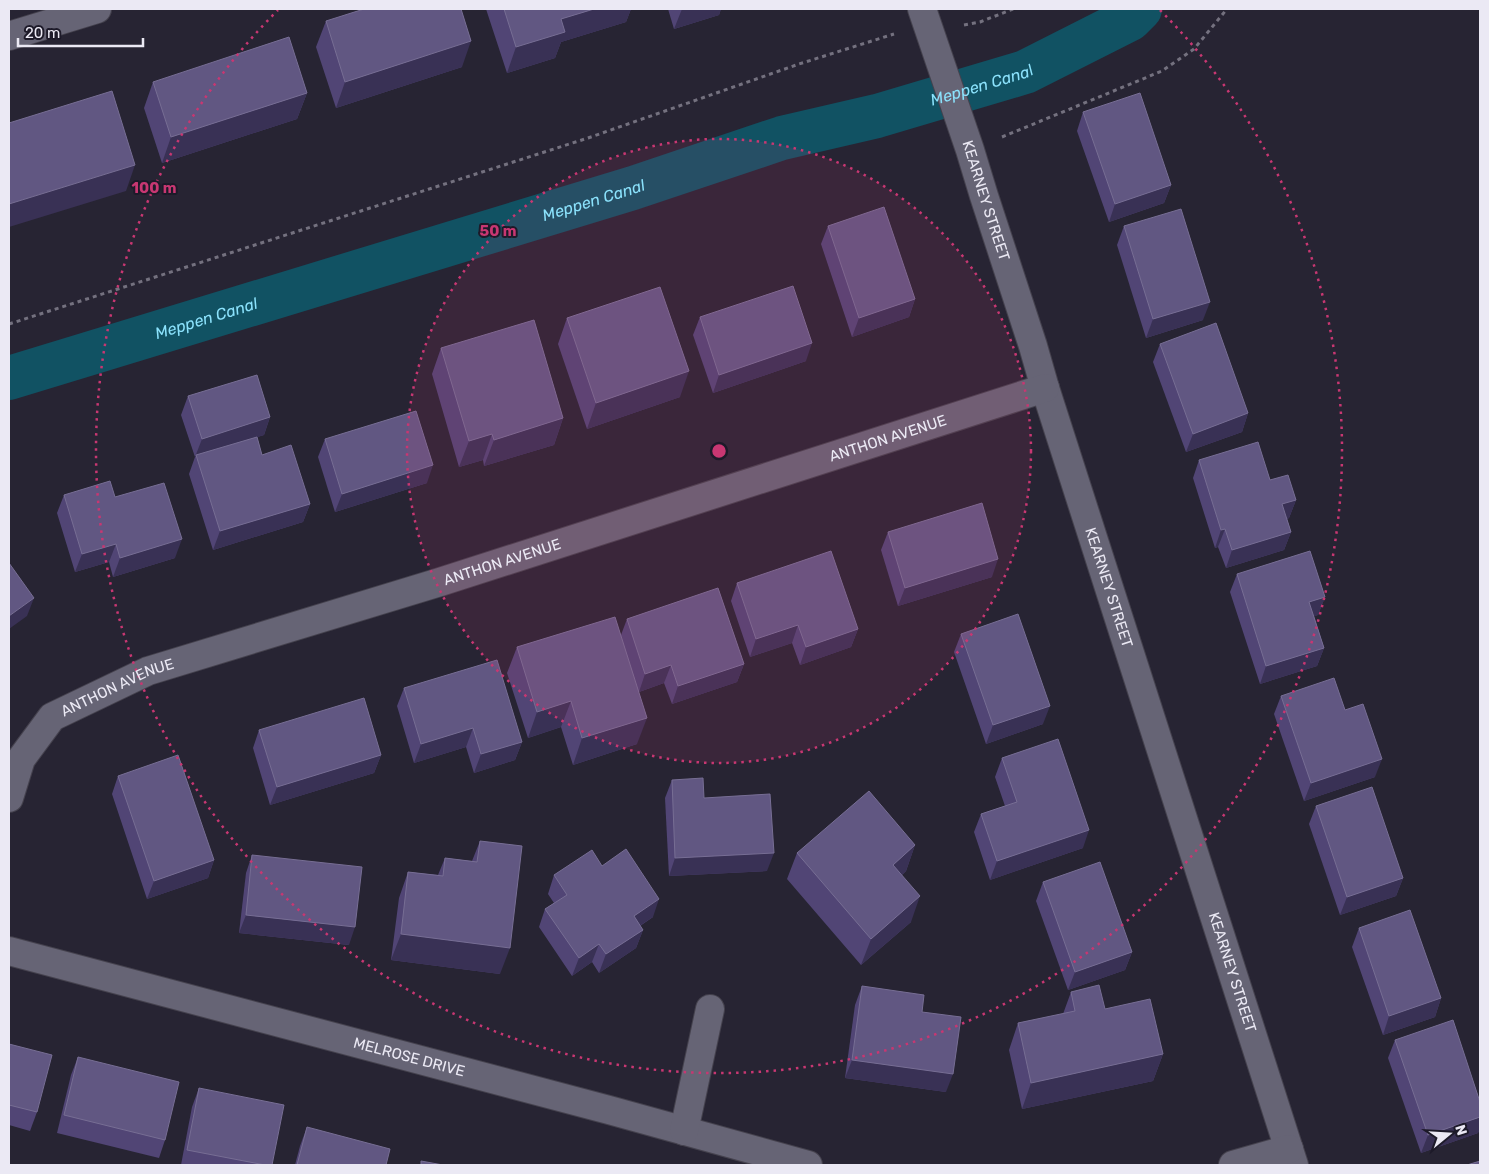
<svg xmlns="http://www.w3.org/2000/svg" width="1489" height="1174" viewBox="0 0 1489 1174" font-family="Rubik,sans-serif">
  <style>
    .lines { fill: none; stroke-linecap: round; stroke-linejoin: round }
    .canal { stroke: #115263; stroke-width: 44 }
    .minor-casing { stroke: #45424e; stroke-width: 30 }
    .path { stroke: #74717f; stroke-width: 3; stroke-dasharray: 4 4; stroke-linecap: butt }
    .minor { stroke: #666475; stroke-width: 28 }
    .wall { fill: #514575 }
    .shaded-wall { fill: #393155 }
    .building { fill: #615782; stroke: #776e94 }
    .ring { fill: none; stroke: #c83772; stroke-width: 2.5; stroke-dasharray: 2.5 5 }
    .labels { text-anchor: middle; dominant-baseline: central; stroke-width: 4; stroke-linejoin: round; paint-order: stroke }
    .street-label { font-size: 15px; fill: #ebe9f4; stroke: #1d1a29 }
    .water-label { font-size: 16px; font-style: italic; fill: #8be2fc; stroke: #1d1a29 }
    .centre { fill: #c83772; stroke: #1d1a29; stroke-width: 2.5 }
    .ring-label { font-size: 15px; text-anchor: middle; font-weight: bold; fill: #c83772; stroke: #1d1a29; stroke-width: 4; stroke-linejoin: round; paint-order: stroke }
  </style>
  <rect width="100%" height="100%" fill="#272433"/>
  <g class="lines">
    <path class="canal" id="s1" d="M9,378L633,188L782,138L877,116L1025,72L1130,19L1140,9"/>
    <g class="minor-casing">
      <g id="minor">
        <path id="s2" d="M922,9L970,150L984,196L1033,346L1045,388L1294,1165"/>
        <polyline points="9,36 97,9"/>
        <path id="s3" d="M9,798L21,759L52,717L148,671L440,582L1045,388"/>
        <path id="s4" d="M9,951L609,1110L808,1165"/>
        <polyline points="684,1131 710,1009"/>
        <polyline points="1233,1165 1289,1149"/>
      </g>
    </g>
    <g class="path">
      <polyline points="964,25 980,22 1013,9"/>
      <polyline points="1002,137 1162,71 1194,49 1227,9"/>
      <polyline points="9,324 588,138 799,64 894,34"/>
    </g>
    <use href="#minor" class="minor"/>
  </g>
  <g class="wall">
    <polygon points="486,9 631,9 626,22 561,42 555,58 507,73"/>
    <polygon points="668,9 721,9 719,15 674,29"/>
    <polygon points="326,21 462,67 336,108 316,47"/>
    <polygon points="153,82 307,93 297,119 162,163 144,108"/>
    <polygon points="1083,112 1171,185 1164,203 1109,222 1077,131"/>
    <polygon points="828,226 915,299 909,317 852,337 821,244"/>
    <polygon points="1124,226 1203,320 1146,338 1117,245"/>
    <polygon points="700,317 806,361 713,393 693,335"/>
    <polygon points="567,318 680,397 587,429 558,344"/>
    <polygon points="1160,344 1248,413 1242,432 1186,452 1153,362"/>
    <polygon points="441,348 563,418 554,445 484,466 483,460 459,467 432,374"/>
    <polygon points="188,396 270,417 264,435 257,437 262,455 310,504 303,522 213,550 189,474 195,457 181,415"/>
    <polygon points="325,439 427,483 335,512 318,457"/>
    <polygon points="1199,460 1270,480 1296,500 1289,518 1287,519 1291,532 1284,550 1226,568 1218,547 1215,548 1193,478"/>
    <polygon points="64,495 115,497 175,558 113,577 109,562 75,572 57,513"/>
    <polygon points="888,532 992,577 898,606 881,550"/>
    <polygon points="1237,574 1325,597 1318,615 1314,616 1324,648 1317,666 1260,684 1230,592"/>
    <polygon points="737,583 858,629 851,647 800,665 792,643 750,657 731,601"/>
    <polygon points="627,619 744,664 737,682 672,704 664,683 639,692 637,744 573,765 561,727 528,738 507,673 517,647 621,635"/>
    <polygon points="961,634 1043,724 986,744 954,652"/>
    <polygon points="404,688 522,742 515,760 474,773 466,747 414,763 397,706"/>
    <polygon points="1281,696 1345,710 1375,777 1304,801 1274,714"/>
    <polygon points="259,730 381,755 374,773 270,805 253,748"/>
    <polygon points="1002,758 1083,848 990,880 974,832 981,814 1005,806 995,777"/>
    <polygon points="118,776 214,860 208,878 147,899 112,794"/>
    <polygon points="672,780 704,798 767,871 669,876 665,798"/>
    <polygon points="1316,806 1403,878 1396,896 1340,915 1309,824"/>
    <polygon points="480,841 500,974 391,960 399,898 408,872 438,875 445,858 472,861"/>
    <polygon points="915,845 906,871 902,875 911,922 861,965 787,879 797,853"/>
    <polygon points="252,855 349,945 239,933 246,873"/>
    <polygon points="602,866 653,917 640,926 643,930 636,948 599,973 592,962 572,976 539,927 545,909 554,903 548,894 554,875"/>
    <polygon points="1043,882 1132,952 1125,970 1068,990 1036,901"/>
    <polygon points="1359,928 1441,998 1435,1017 1383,1035 1352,947"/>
    <polygon points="862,986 922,1012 946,1092 845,1078 855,1005"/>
    <polygon points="1071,992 1105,1009 1163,1054 1153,1081 1022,1109 1009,1050 1018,1023 1063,1014"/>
    <polygon points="1395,1040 1480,1102 1480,1128 1478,1133 1421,1153 1388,1058"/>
    <polygon points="9,1044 37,1112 30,1131 9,1125"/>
    <polygon points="78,1057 165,1140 159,1158 57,1133 71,1075"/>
    <polygon points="199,1088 272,1165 181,1165 192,1107"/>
    <polygon points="307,1127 386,1165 295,1165 300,1146"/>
  </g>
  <g class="shaded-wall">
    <polygon points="594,9 631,9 626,22 561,42 555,58 507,73 516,47 561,19"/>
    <polygon points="682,9 721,9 719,15 674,29"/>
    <polygon points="471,41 462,67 336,108 345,82"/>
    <polygon points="307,93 297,119 162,163 171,137"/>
    <polygon points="135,165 126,191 9,227 9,204"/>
    <polygon points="1171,185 1164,203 1109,222 1115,204"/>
    <polygon points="915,299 909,317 852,337 859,318"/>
    <polygon points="1210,302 1203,320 1146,338 1153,319"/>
    <polygon points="812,343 806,361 713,393 719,375"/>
    <polygon points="689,371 680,397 587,429 596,403"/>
    <polygon points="1248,413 1242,432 1186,452 1193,434"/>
    <polygon points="270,417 264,435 195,457 202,439"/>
    <polygon points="563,418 554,445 484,466 494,440"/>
    <polygon points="492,434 483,460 459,467 469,441"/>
    <polygon points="433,465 427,483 335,512 342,494"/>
    <polygon points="1296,500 1289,518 1275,522 1282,504"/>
    <polygon points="310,504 303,522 213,550 220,531"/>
    <polygon points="1225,529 1218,547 1215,548 1221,530"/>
    <polygon points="1291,532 1284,550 1226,568 1232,550"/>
    <polygon points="182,539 175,558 113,577 120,558"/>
    <polygon points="116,544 109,562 75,572 82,554"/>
    <polygon points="998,559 992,577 898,606 905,588"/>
    <polygon points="1325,597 1318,615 1303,620 1309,602"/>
    <polygon points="34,598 27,616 9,629 9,616"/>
    <polygon points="798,625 792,643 750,657 756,639"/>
    <polygon points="858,629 851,647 800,665 806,647"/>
    <polygon points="1324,648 1317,666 1260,684 1266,666"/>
    <polygon points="744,664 737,682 672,704 678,686"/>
    <polygon points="671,665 664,683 639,692 645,674"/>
    <polygon points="571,701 561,727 528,738 537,712"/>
    <polygon points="1050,706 1043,724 986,744 993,725"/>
    <polygon points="647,718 637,744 573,765 582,738"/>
    <polygon points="473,728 466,747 414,763 421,744"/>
    <polygon points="522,742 515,760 474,773 481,754"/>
    <polygon points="381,755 374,773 270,805 277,787"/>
    <polygon points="1382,759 1375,777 1304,801 1311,783"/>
    <polygon points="1089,830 1083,848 990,880 997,861"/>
    <polygon points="915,845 906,871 884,891 893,865"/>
    <polygon points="774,853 767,871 669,876 675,858"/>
    <polygon points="214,860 208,878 147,899 154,881"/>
    <polygon points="1403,878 1396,896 1340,915 1347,897"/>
    <polygon points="920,896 911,922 861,965 871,939"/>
    <polygon points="659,899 653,917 627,934 634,916"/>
    <polygon points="246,915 355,927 349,945 239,933"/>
    <polygon points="643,930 636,948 599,973 606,954"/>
    <polygon points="401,934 510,948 500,974 391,960"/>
    <polygon points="599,944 592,962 572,976 579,958"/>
    <polygon points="1132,952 1125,970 1068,990 1075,972"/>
    <polygon points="1441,998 1435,1017 1383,1035 1389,1016"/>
    <polygon points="1163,1054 1153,1081 1022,1109 1031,1083"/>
    <polygon points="852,1060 953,1074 946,1092 845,1078"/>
    <polygon points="1480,1117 1480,1128 1478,1133 1421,1153 1428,1135"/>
  </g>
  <g class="building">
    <polygon points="364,9 461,9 471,41 345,82 326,21"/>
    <polygon points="504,9 594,9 561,19 565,32 516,47"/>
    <polygon points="289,37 307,93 171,137 153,82"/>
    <polygon points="112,91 135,165 9,204 9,123"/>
    <polygon points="1140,93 1171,185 1115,204 1083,112"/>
    <polygon points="884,207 915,299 859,318 828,226"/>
    <polygon points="1181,209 1210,302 1153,319 1124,226"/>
    <polygon points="793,286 812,343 719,375 700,317"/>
    <polygon points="660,287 689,371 596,403 567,318"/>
    <polygon points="534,320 563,418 494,440 492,434 469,441 441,348"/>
    <polygon points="1216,323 1248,413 1193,434 1160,344"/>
    <polygon points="257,375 270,417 202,439 188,396"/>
    <polygon points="416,411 433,465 342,494 325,439"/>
    <polygon points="257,437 262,455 291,445 310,504 220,531 196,455"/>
    <polygon points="1258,442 1270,480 1288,475 1296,500 1282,504 1291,532 1232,550 1225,529 1221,530 1199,460"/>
    <polygon points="110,481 115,497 164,483 182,539 120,558 116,544 82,554 64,495"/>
    <polygon points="982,503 998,559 905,588 888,532"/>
    <polygon points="831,551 858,629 806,647 798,625 756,639 737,583"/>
    <polygon points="1310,551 1325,597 1309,602 1324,648 1266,666 1237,574"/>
    <polygon points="9,563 34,598 9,616"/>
    <polygon points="718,588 744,664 678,686 671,665 645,674 627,619"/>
    <polygon points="1018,614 1050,706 993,725 961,634"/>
    <polygon points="615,617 647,718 582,738 571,701 537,712 517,647"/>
    <polygon points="497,660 522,742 481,754 473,728 421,744 404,688"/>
    <polygon points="1334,678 1345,710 1363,704 1382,759 1311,783 1281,696"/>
    <polygon points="364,698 381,755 277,787 259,730"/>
    <polygon points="1058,739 1089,830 997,861 981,814 1017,802 1002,758"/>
    <polygon points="178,755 214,860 154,881 118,776"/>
    <polygon points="703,778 704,798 770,794 774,853 675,858 672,780"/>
    <polygon points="1372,787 1403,878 1347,897 1316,806"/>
    <polygon points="869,791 915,845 893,865 920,896 871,939 797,853"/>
    <polygon points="480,841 522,846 510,948 401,934 408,872 443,876 445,858 477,862"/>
    <polygon points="626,849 659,899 634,916 643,930 606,954 599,944 579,958 545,909 567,895 554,875 592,850 602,866"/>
    <polygon points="252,855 362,867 355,927 246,915"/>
    <polygon points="1100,862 1132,952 1075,972 1043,882"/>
    <polygon points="1410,910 1441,998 1389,1016 1359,928"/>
    <polygon points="1099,985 1105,1009 1150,999 1163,1054 1031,1083 1018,1023 1075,1011 1071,992"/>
    <polygon points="862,986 924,995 922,1012 961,1017 953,1074 852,1060"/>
    <polygon points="1453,1020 1480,1102 1480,1117 1428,1135 1395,1040"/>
    <polygon points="9,1044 52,1055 37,1112 9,1105"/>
    <polygon points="78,1057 179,1082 165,1140 64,1115"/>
    <polygon points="199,1088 284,1105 272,1165 265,1165 187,1150"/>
    <polygon points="307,1127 390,1149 386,1165 297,1165"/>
    <polygon points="421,1161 443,1165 421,1165"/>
    <polygon points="1480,1161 1480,1165 1467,1165"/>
  </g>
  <circle cx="719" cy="451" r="312" fill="#c83772" fill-opacity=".12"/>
  <g class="ring">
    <circle cx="719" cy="451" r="312"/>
    <path d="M1160 10A623 623 0 1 1 278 10"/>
  </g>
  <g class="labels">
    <g class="street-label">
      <text stroke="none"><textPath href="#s2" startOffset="202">KEARNEY STREET</textPath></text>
      <text stroke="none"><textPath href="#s3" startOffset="975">ANTHON AVENUE</textPath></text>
      <text stroke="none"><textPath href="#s3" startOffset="570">ANTHON AVENUE</textPath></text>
      <text stroke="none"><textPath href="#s2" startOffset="608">KEARNEY STREET</textPath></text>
      <text stroke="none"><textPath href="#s3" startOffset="165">ANTHON AVENUE</textPath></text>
      <text stroke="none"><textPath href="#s2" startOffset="1012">KEARNEY STREET</textPath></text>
      <text stroke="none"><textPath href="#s4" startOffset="414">MELROSE DRIVE</textPath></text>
    </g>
    <g class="water-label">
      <text stroke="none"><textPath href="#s1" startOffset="1016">Meppen Canal</textPath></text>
      <text stroke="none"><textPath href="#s1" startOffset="611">Meppen Canal</textPath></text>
      <text stroke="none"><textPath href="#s1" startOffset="206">Meppen Canal</textPath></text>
    </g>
  </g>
  <circle cx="719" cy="451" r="8" class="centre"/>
  <g class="ring-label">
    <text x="154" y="193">100 m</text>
    <text x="498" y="236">50 m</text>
  </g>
  <rect width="1489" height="1174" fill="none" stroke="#ebe9f4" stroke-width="20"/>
  <g transform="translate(1449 1134) rotate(72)" stroke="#1d1a29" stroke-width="4" paint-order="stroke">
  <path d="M0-4L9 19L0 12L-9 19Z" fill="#ebe9f4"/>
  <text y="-8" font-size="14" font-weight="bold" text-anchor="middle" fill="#ebe9f4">N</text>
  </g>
  <path d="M18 38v8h125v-8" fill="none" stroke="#ebe9f4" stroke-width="2.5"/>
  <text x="25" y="38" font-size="15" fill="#ebe9f4" stroke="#1d1a29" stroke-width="4" paint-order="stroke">20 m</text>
</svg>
